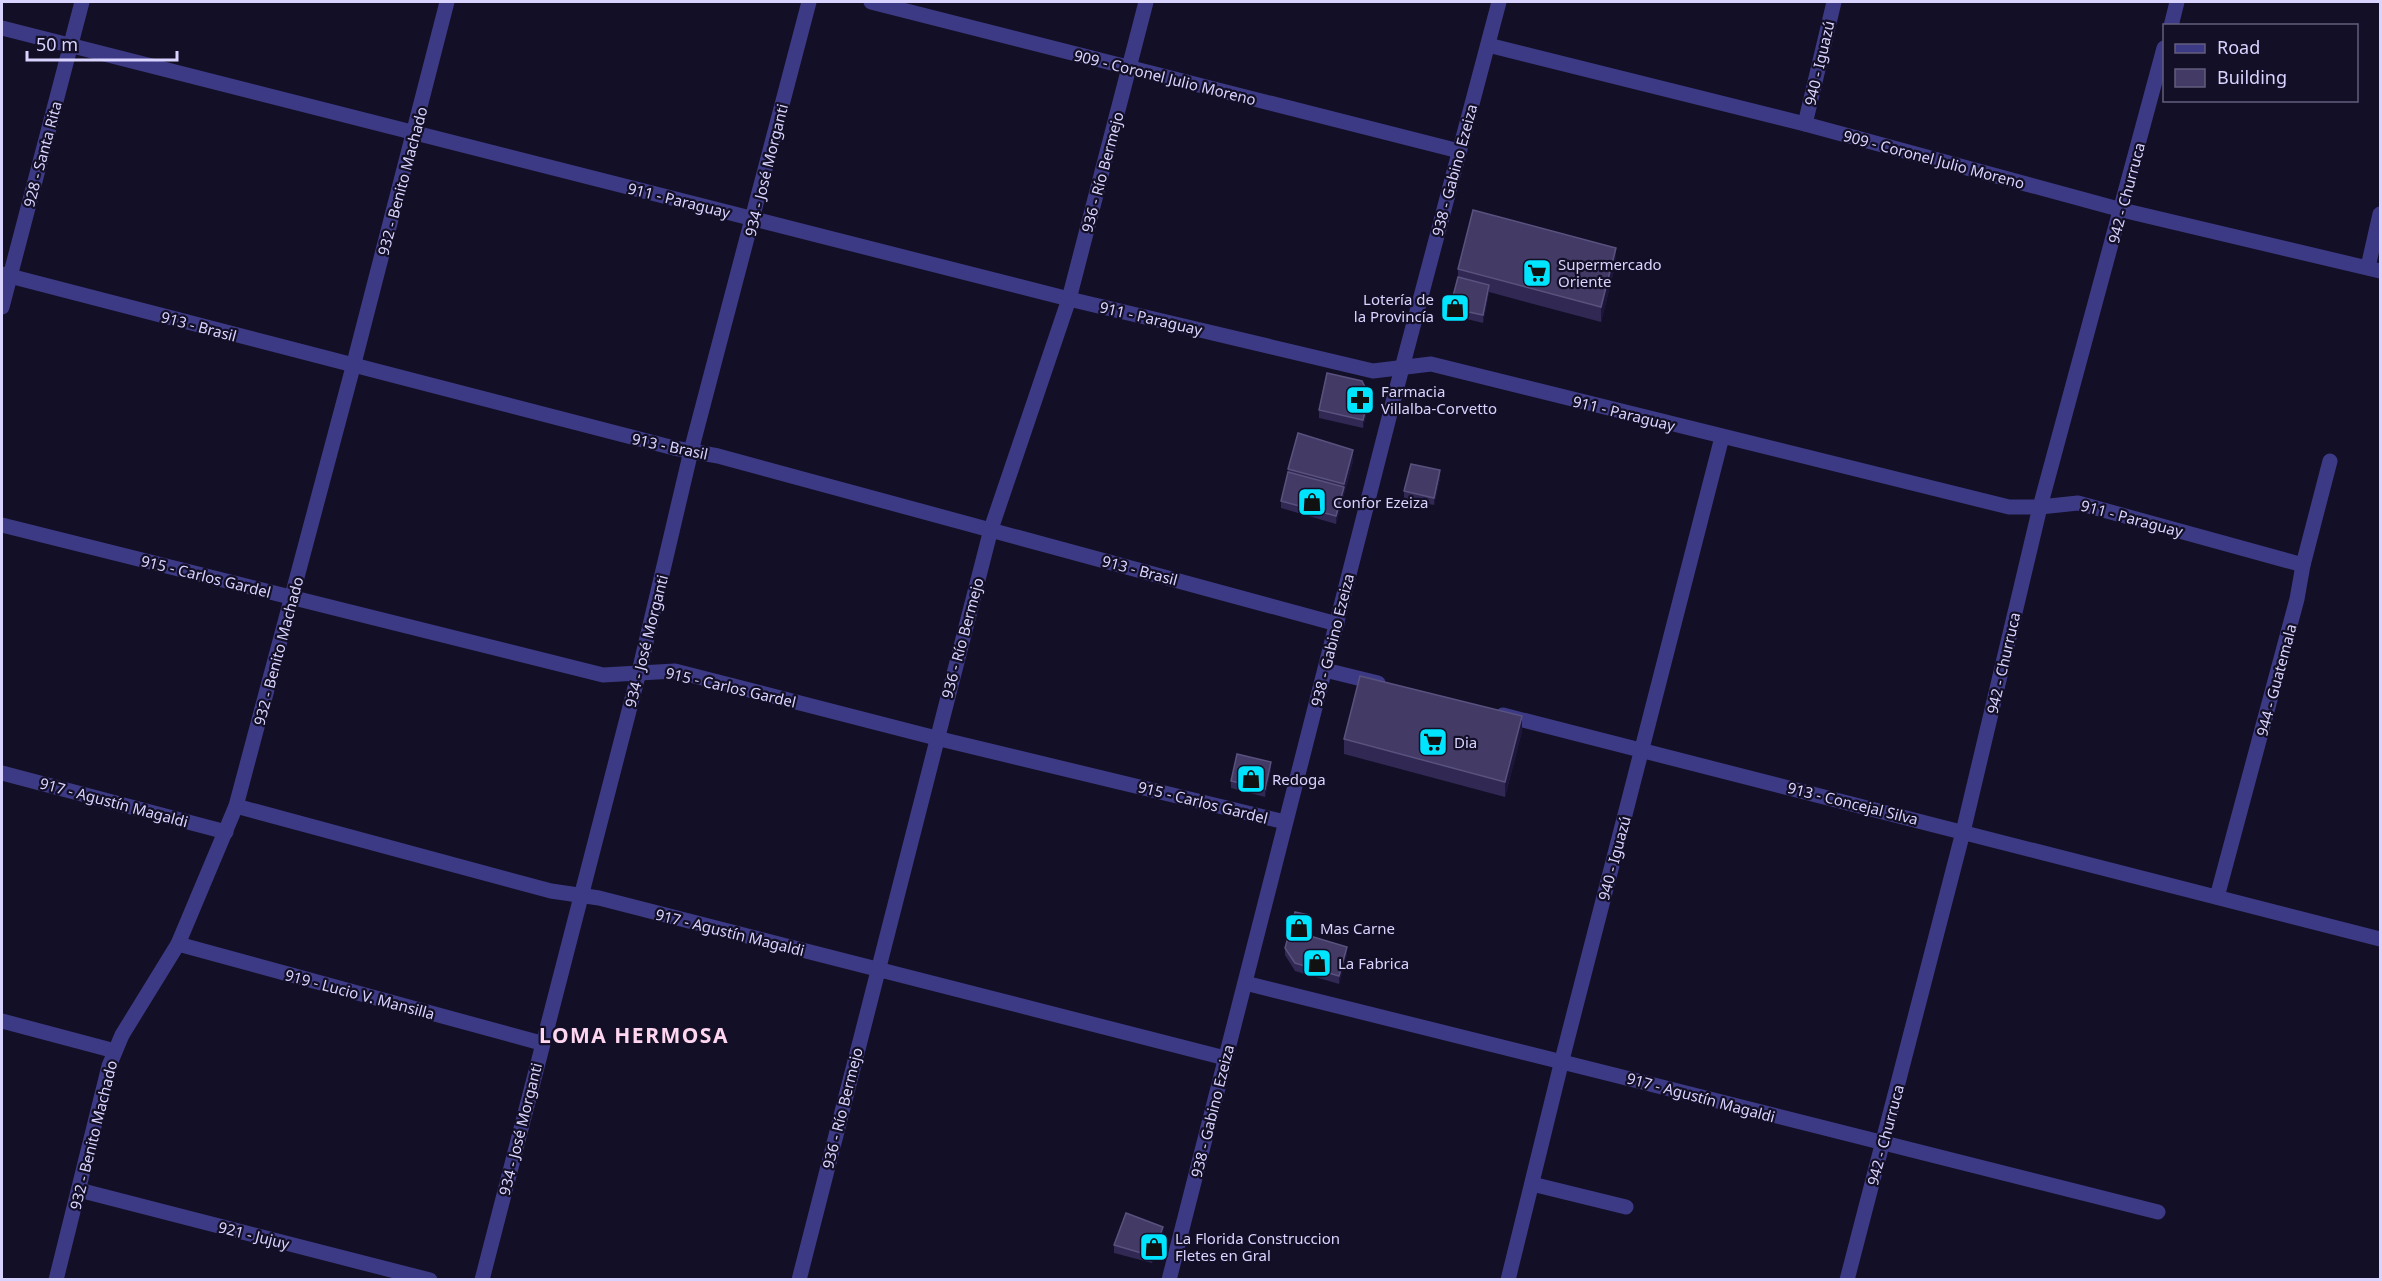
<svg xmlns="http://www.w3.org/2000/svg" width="2382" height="1281" viewBox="0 0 2382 1281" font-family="'Noto Sans',sans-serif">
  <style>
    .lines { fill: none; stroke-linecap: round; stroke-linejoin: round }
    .minor { stroke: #3d3a85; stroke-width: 15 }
    .wall { fill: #312854 }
    .shaded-wall { fill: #1d163a }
    .building { fill: #433a66; stroke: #5a527e; stroke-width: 1.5 }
    .labels { text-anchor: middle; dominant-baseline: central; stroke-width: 4.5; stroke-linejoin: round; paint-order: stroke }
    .street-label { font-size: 15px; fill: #d9d4ff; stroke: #130f26 }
    .poi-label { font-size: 15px; fill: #d9d4ff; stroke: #130f26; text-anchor: start }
    .district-label { font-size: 21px; font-weight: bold; letter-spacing: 1.5px; fill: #ffd6f0; stroke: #130f26 }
  </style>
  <rect width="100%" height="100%" fill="#130f26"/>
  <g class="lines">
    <g class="minor">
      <polyline points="871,2 1459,151"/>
      <polyline points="2171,26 2177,2"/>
      <polyline points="2,28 1069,299 1373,371 1431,364 2009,507 2040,507 2078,503 2303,565"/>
      <polyline points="1488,45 1805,124 2122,210 2380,271"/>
      <polyline points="1805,124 1834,2"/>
      <polyline points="2368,267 2380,214"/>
      <polyline points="2,274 674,448 718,456 1337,624"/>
      <polyline points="2,307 82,2"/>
      <polyline points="2,525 603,675 675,671 936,738 1285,822"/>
      <polyline points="1325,670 1378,683"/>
      <polyline points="1503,715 2380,939"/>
      <polyline points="2,773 226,832"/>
      <polyline points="236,806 551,891 599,898 1225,1058"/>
      <polyline points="2217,897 2297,599 2303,565 2330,461"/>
      <polyline points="178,944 541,1043"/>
      <path d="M1245,983C1550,1057 1853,1137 2158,1212"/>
      <polyline points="2,1021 115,1051"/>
      <polyline points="1532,1184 1626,1207"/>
      <polyline points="79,1190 430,1280"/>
      <polyline points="56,1280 109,1066 122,1035 178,944 236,806 353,367 447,2"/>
      <polyline points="482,1280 639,672 691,451 809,2"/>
      <polyline points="799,1280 991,529 1069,299 1146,2"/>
      <polyline points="1169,1280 1393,402 1499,2"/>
      <polyline points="1508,1280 1562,1060 1722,437"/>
      <polyline points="1847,1280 1963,832 2040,507 2164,48"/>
    </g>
  </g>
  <g class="wall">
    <polygon points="1616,262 1601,322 1489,292 1483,323 1450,315 1450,308 1458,277 1458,269"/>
    <polygon points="1369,402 1363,428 1319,418 1319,410"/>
    <polygon points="1353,461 1336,524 1281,508 1281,501 1288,472 1288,469"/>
    <polygon points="1440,478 1434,505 1404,499 1404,491"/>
    <polygon points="1522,731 1505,797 1344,754 1344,739"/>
    <polygon points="1271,769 1265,797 1231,788 1231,781"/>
    <polygon points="1309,919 1305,934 1347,954 1339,984 1295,971 1285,955 1285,948"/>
    <polygon points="1163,1234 1152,1263 1114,1253 1114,1245"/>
  </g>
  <g class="shaded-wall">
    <polygon points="1616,248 1616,262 1601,322 1601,307"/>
    <polygon points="1489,285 1489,292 1483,323 1483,315"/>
    <polygon points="1369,395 1369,402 1363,428 1363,420"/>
    <polygon points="1353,450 1353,461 1336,524 1336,516"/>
    <polygon points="1440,470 1440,478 1434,505 1434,498"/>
    <polygon points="1522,716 1522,731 1505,797 1505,782"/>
    <polygon points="1271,762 1271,769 1265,797 1265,789"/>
    <polygon points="1347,947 1347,954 1339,984 1339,976"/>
    <polygon points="1163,1227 1163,1234 1152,1263 1152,1256"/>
  </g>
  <g class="building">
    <polygon points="1473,210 1616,248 1601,307 1458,269"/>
    <polygon points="1458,277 1489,285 1483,315 1450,308"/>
    <polygon points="1327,373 1362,381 1369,395 1363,420 1319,410"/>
    <polygon points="1298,433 1353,450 1344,484 1288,469"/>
    <polygon points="1411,464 1440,470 1434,498 1404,491"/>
    <polygon points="1288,472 1344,487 1336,516 1281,501"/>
    <polygon points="1360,676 1522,716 1505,782 1344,739"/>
    <polygon points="1237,754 1271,762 1265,789 1231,781"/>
    <polygon points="1295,912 1309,915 1305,934 1291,930"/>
    <polygon points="1290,930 1347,947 1339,976 1295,963 1285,948"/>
    <polygon points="1126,1213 1163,1227 1152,1256 1114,1245"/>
  </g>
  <defs>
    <g id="supermarket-square" transform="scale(1.5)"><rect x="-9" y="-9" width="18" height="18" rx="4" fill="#00e5ff" stroke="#130f26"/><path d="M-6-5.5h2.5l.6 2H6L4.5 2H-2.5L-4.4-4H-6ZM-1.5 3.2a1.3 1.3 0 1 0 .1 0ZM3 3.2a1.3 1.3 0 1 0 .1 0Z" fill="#111"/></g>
    <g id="shop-square" transform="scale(1.5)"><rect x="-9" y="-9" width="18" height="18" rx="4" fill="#00e5ff" stroke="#130f26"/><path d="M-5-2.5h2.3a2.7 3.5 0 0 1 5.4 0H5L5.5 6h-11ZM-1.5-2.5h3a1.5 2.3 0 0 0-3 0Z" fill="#111"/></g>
    <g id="pharmacy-square" transform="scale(1.5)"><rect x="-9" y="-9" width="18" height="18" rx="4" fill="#00e5ff" stroke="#130f26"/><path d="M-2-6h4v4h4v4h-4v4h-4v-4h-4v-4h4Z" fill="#111"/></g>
  </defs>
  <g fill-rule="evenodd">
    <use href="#supermarket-square" x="1537" y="273"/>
    <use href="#shop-square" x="1455" y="308"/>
    <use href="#pharmacy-square" x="1360" y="400"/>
    <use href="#shop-square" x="1312" y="502"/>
    <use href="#supermarket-square" x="1433" y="742"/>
    <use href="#shop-square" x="1251" y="779"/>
    <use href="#shop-square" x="1299" y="928"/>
    <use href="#shop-square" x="1317" y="963"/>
    <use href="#shop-square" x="1154" y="1247"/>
  </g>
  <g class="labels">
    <g class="street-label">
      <text transform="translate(1819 63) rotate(-77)">940 - Iguazú</text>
      <text transform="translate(1165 77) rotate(14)">909 - Coronel Julio Moreno</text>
      <text transform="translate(42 154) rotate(-75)">928 - Santa Rita</text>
      <text transform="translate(1934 159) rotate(15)">909 - Coronel Julio Moreno</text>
      <text transform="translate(766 170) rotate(-76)">934 - José Morganti</text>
      <text transform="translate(1454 170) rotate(-75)">938 - Gabino Ezeiza</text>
      <text transform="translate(1102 172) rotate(-75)">936 - Río Bermejo</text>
      <text transform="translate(402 181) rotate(-75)">932 - Benito Machado</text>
      <text transform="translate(2126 193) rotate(-75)">942 - Churruca</text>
      <text transform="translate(679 200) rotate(14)">911 - Paraguay</text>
      <text transform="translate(1151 318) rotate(13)">911 - Paraguay</text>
      <text transform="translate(199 326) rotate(15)">913 - Brasil</text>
      <text transform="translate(1624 413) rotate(14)">911 - Paraguay</text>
      <text transform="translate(670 446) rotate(12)">913 - Brasil</text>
      <text transform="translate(2132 518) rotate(15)">911 - Paraguay</text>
      <text transform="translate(1140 570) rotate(15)">913 - Brasil</text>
      <text transform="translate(206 576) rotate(14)">915 - Carlos Gardel</text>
      <text transform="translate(962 638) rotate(-75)">936 - Río Bermejo</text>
      <text transform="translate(1332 640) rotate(-76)">938 - Gabino Ezeiza</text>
      <text transform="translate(646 641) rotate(-76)">934 - José Morganti</text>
      <text transform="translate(278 651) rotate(-75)">932 - Benito Machado</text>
      <text transform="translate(2003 663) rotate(-77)">942 - Churruca</text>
      <text transform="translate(2276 680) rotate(-75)">944 - Guatemala</text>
      <text transform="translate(731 687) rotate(13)">915 - Carlos Gardel</text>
      <text transform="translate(114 802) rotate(15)">917 - Agustín Magaldi</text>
      <text transform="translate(1203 802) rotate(14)">915 - Carlos Gardel</text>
      <text transform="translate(1853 803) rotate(14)">913 - Concejal Silva</text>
      <text transform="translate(1614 858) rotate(-75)">940 - Iguazú</text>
      <text transform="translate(730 932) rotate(14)">917 - Agustín Magaldi</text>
      <text transform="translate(360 994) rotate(15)">919 - Lucio V. Mansilla</text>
      <text transform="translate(1701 1097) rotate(15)">917 - Agustín Magaldi</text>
      <text transform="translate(842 1108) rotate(-76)">936 - Río Bermejo</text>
      <text transform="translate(1212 1111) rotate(-76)">938 - Gabino Ezeiza</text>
      <text transform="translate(520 1129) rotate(-76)">934 - José Morganti</text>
      <text transform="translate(93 1135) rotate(-76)">932 - Benito Machado</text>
      <text transform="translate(1885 1135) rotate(-75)">942 - Churruca</text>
      <text transform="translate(254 1235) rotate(14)">921 - Jujuy</text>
    </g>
    <g class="poi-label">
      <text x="1558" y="264">Supermercado<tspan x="1558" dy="17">Oriente</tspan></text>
      <text x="1434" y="299" text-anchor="end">Lotería de<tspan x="1434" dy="17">la Provincía</tspan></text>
      <text x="1381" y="391">Farmacia<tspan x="1381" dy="17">Villalba-Corvetto</tspan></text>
      <text x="1333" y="502">Confor Ezeiza</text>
      <text x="1454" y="742">Dia</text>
      <text x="1272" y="779">Redoga</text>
      <text x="1320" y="928">Mas Carne</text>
      <text x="1338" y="963">La Fabrica</text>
      <text x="1175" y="1238">La Florida Construccion<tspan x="1175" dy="17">Fletes en Gral</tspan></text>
    </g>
    <g class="district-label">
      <text x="634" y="1035">LOMA HERMOSA</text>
    </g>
  </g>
  <rect width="2382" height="1281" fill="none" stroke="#d9d4ff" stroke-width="6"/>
  <rect x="2163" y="24" width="195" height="78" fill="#130f26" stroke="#625e7d" stroke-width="1.5"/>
  <rect x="2175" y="44" width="30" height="9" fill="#3d3a85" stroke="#625e7d" stroke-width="1.5"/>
  <text x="2217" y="54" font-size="18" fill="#d9d4ff">Road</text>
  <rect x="2175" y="69" width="30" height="18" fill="#433a66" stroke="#625e7d" stroke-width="1.5"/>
  <text x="2217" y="84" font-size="18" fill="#d9d4ff">Building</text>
  <path d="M27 51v9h150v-9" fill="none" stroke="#d9d4ff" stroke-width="3"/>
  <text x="36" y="51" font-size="18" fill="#d9d4ff" stroke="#130f26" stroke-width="4.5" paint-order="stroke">50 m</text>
</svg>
